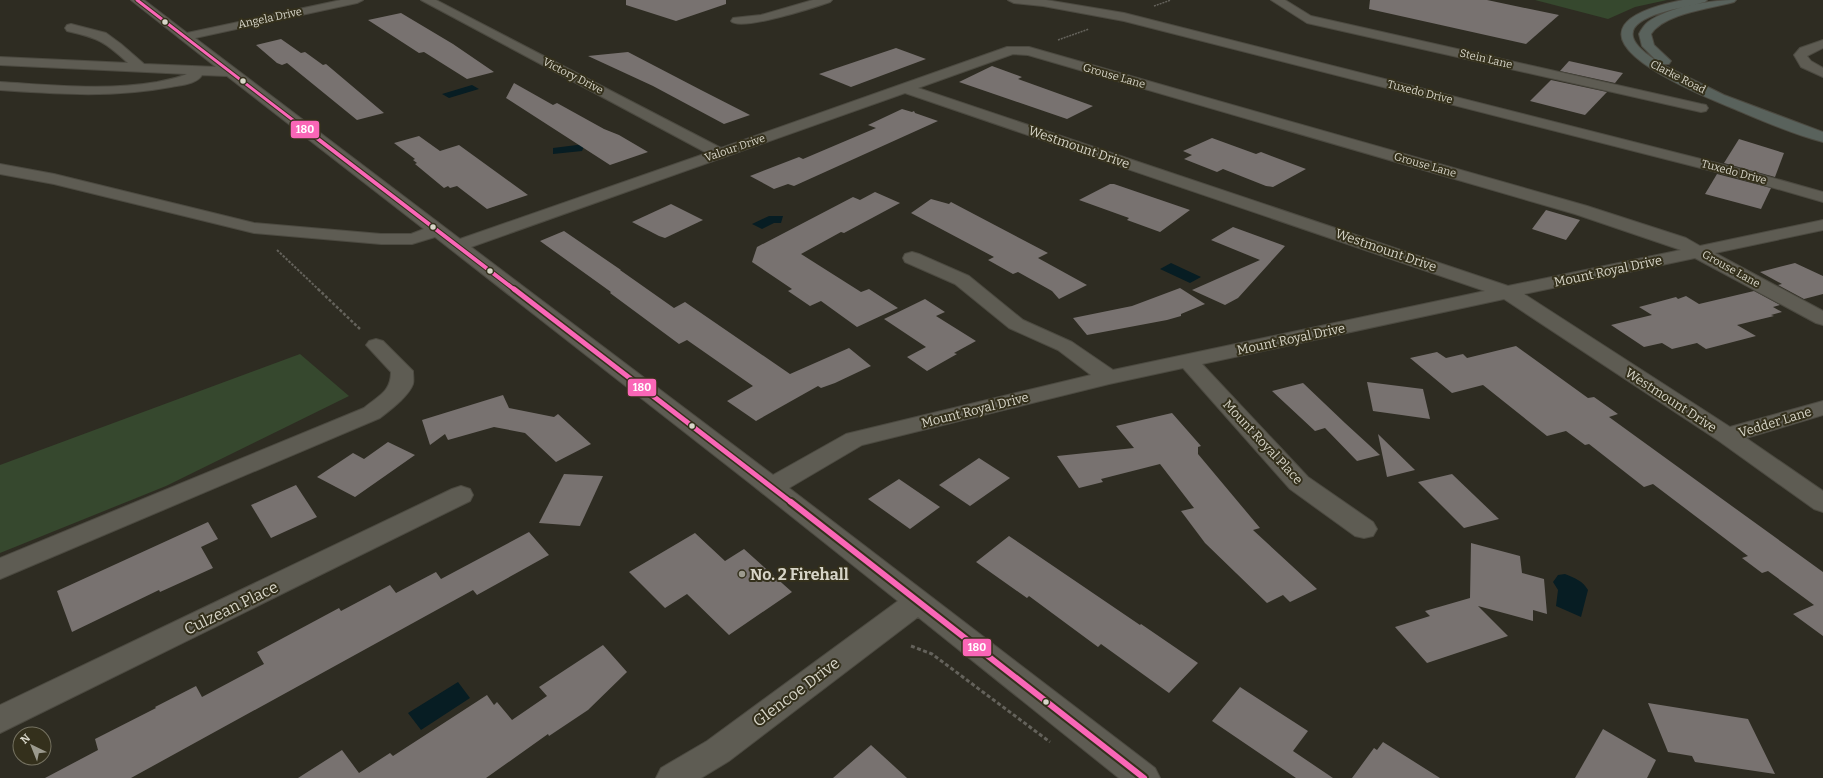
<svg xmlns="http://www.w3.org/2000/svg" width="1823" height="778" viewBox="0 0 1823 778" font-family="Bitter,serif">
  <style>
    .green { fill: #36482e }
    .water { fill: #071d23 }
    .building { fill: #787270 }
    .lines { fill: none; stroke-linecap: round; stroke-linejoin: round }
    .minor-casing { stroke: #4c4a41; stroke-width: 2 }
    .major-casing { stroke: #4c4a41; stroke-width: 2 }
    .path-far3 { stroke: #64625b; stroke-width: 1.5; stroke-dasharray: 2 1; stroke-linecap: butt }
    .path-far2 { stroke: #64625b; stroke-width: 2; stroke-dasharray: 2.5 1.5; stroke-linecap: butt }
    .path-far1 { stroke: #64625b; stroke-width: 2.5; stroke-dasharray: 3 2; stroke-linecap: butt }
    .path { stroke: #64625b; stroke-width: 3; stroke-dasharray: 4 2.5; stroke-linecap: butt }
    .minor { fill: #5e5c53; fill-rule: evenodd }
    .major { fill: #59625c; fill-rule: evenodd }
    .bus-1-far3-casing { stroke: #34301c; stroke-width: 5 }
    .bus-1-far2-casing { stroke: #34301c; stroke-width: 6 }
    .bus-1-far1-casing { stroke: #34301c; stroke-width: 8 }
    .bus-1-casing { stroke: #34301c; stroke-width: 10 }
    .bus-1-far3 { stroke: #fa66b7; stroke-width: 3 }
    .bus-1-far2 { stroke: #fa66b7; stroke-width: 4 }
    .bus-1-far1 { stroke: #fa66b7; stroke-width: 5 }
    .bus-1 { stroke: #fa66b7; stroke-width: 6 }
    .bus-dot { fill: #d7d5c8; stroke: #34301c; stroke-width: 1.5 }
    .poi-dot { fill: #9c9a8e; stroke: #34301c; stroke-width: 1.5 }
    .labels { text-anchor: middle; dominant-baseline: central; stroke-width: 4; stroke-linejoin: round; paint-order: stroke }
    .far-street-label { font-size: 11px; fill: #d7d5c8; stroke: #34301c }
    .street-label { font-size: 13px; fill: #d7d5c8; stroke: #34301c }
    .near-poi-label { font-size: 16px; font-weight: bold; fill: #d7d5c8; stroke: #34301c; text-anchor: start }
    .near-street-label { font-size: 16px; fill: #d7d5c8; stroke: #34301c }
    .line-badge { stroke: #34301c; stroke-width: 1.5 }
    .badge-label { font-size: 11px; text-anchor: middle; font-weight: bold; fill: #fff }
  </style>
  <rect width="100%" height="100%" fill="#2e2c22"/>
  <g class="green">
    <polygon points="1535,0 1667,0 1635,7 1608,19"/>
    <polygon points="300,354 349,396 166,486 0,553 0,465"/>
  </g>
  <g class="water">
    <polygon points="472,85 479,89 449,98 442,94"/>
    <polygon points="585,144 582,151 553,154 553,148"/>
    <polygon points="769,216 783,216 781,223 774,223 762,229 752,224"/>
    <polygon points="1171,263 1201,277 1190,283 1160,269"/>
    <path d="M1565,574C1575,578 1583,581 1588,590L1581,617L1556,606L1558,590L1553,582L1558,575Z"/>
    <polygon points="458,682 470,698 421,730 408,713"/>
  </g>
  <g class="building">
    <polygon points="626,0 726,0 726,4 676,21 626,5"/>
    <polygon points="1370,0 1487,0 1559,15 1526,44 1369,9"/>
    <polygon points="401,13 453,44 494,72 467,79 424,52 419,53 368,20"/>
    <polygon points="281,39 301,53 305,52 323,65 326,64 384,113 357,120 287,63 282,65 277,63 256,45"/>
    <polygon points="896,48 926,59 851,87 819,74"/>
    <polygon points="628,52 701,90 750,115 724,124 653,86 588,56"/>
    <polygon points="1569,61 1623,73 1615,83 1560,71"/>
    <polygon points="992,66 1022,77 1018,79 1093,106 1067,119 959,82"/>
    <polygon points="1551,80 1607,92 1585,115 1530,101"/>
    <polygon points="514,83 553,105 557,103 604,129 619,135 648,152 610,165 506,98"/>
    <polygon points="902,109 912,112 914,111 915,113 938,121 794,186 788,184 774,189 750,176 799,157 803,159 876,128 868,125"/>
    <polygon points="419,136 440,151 459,145 528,195 487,209 457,186 450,188 448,186 444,188 415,164 417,163 413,160 415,159 394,143"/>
    <polygon points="1212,138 1256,154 1261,152 1306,169 1273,187 1266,186 1223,169 1217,172 1184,159 1192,155 1183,151"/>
    <polygon points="1739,139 1784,153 1775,177 1724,163"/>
    <polygon points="1717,174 1771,188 1761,209 1705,194"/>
    <polygon points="1110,184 1114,184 1190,210 1160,232 1127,220 1129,218 1079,200"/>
    <polygon points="875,192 900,203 844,233 841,232 801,254 861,292 869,289 898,308 857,327 821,301 810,306 788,291 792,289 752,262 757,247 853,197 860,200"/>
    <polygon points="931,199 949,204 951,202 1048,253 1038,258 1087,285 1059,299 1052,291 1018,272 1013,274 988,260 994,257 911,213"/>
    <polygon points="671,204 703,220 665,238 659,236 632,222"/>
    <polygon points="1546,210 1580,220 1566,240 1532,229"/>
    <polygon points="1233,227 1285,246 1238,298 1225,305 1192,290 1260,260 1211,240"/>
    <polygon points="564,231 621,270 620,270 674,308 685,302 790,374 849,348 871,366 835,383 821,388 818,386 756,421 727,401 753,386 687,340 679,344 610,293 611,292 540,241"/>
    <polygon points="1795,263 1823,276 1823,294 1804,299 1778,285 1782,284 1760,272"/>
    <polygon points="1180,288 1205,304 1181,314 1181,316 1167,320 1087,335 1073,318 1132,306"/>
    <polygon points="1754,291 1780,305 1773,307 1782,312 1771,315 1774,316 1737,325 1756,336 1706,349 1697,343 1672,349 1662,343 1644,347 1611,325 1652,315 1639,307 1676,297 1678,299 1686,296 1699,304"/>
    <polygon points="925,299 945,312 936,316 976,341 954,353 957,354 927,371 907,357 926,347 884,319"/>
    <polygon points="1516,346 1588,398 1594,397 1618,414 1609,417 1823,572 1823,636 1793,614 1814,605 1768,571 1762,573 1742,558 1748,556 1653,484 1644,487 1589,444 1585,445 1566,431 1547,436 1483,385 1452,393 1410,358 1437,352 1446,358 1463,354 1467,358"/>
    <polygon points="1367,382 1423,389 1430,419 1373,411"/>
    <polygon points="1303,383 1345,423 1380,455 1357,461 1325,428 1315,431 1272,391"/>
    <polygon points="503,395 509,408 554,417 558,414 591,444 556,462 525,433 494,427 448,440 445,434 430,445 422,420"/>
    <polygon points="1172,413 1201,446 1198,447 1198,454 1260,528 1253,530 1317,589 1290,602 1283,595 1267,603 1205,543 1181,511 1194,508 1160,464 1101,479 1103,482 1079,488 1057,456 1134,448 1116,426"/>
    <polygon points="1378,434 1415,470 1387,477"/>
    <polygon points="388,442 415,455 355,497 317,477 353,453 364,459"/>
    <polygon points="979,458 1010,478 970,506 939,485"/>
    <polygon points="564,474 603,476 580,526 539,523"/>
    <polygon points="1452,474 1499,519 1464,528 1418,482"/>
    <polygon points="899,479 940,507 910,529 868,499"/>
    <polygon points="296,485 317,517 271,538 251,505"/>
    <polygon points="208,522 218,539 201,547 213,568 160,592 159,590 72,632 57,591"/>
    <polygon points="529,532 549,555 477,595 473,590 131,778 45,778 98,750 95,739 156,708 155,707 196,686 202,697 264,664 257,652 339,608 341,611 390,585 396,593 436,572 441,579"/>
    <polygon points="695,533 725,561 744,549 792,592 729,635 687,594 665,608 629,572"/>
    <polygon points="1009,536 1140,625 1141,624 1198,663 1169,693 1101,644 1098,647 1029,596 1027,598 976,562"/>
    <polygon points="1471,543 1520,556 1522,573 1544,579 1547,614 1533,610 1533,621 1478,606 1508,636 1427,663 1395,627 1430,616 1425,611 1470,598"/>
    <polygon points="603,645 627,672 588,710 549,736 548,734 486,778 298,778 342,750 359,773 390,753 393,756 487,695 494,705 497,702 512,720 547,696 539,687"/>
    <polygon points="1240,687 1308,731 1293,751 1333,778 1296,778 1212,721"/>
    <polygon points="1648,703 1748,719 1775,774 1695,762 1692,756 1668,752"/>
    <polygon points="1603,729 1656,760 1647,778 1575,778"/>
    <polygon points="1383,742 1440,778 1352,778 1374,748 1377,750"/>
    <polygon points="871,745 907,778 833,778"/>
  </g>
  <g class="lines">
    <g class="minor-casing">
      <g id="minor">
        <path d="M131,0H144L187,33L341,0H363L357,3L195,38L460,239L707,153L421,0H436L721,148L1007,47H1029L1587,206L1686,238L1700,246L1823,220V230L1715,253L1823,311V325L1816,323L1695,258L1524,294L1730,427L1823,401V415L1746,438L1823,491V512L1814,509L1719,441L1504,299L1202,364L1308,477L1373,522L1377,529L1373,536L1364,538L1355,536L1290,489L1183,368L1109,384L862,445L789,488L1155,768L1160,778H1119L918,617L729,761L701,778H656L661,768L707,741L898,601L751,484L435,237L412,244H381L254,233L54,184L0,174V164L54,174L254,223L381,234H411L424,229L227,76L202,75C197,84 181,85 171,87C113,98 59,94 0,90V82C52,85 105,91 157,82C167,80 178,78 187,74L0,65V57L128,63C104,41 98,38 67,31L65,28L67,25L71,24L106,33L121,44L144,64L216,67ZM1013,54L1028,55L1575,214L1681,250L1508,286L918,88ZM905,93L1485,291L1113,370L1072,342L1023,320L969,276L919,254L912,252L905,254L903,258L905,262L955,284L1009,328L1058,350L1091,375L846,434L773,475L471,247Z"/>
        <path d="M813,0H832L830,2C816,7 739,32 731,21L733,18L761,15Z"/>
        <polygon points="1008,0 1046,0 1124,13 1748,171 1823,192 1823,202 1736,177 1124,21 1043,6 1014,3"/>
        <polygon points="1271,0 1285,0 1311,16 1701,104 1706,105 1708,108 1706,111 1701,112 1307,23"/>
        <polygon points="1823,40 1823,48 1807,56 1811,61 1823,68 1823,77 1801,67 1794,55 1800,48"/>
        <path d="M376,339L383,341L413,371C413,375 414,380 413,384C409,396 390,410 380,418L0,579V558L364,408C378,396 391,392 391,372L366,345L369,341Z"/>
        <polygon points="461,486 470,489 473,495 470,501 0,733 0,705 452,489"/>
      </g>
    </g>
    <g class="major-casing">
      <path id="major" d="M1683,0H1707L1705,2C1674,10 1592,20 1657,61L1642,46L1639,34C1641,30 1644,25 1648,22C1668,7 1711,0 1736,0L1734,2C1710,9 1665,13 1651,34L1654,45L1671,61L1669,64H1661L1724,95L1823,132V142C1792,134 1761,120 1732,108C1678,86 1543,28 1683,0Z"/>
    </g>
    <g class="path-far3">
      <polyline points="1154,6 1171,0"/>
      <polyline points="1058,40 1089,29"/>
    </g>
    <polyline class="path-far2" points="277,250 319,290"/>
    <polyline class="path-far1" points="318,289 361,330"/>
    <polyline class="path" points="911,646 932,654 1050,742"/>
    <use href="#minor" class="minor"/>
    <use href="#major" class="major"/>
    <g class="bus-1-far3-casing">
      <polyline id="bus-1-far3" points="137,0 302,127"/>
    </g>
    <g class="bus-1-far2-casing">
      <polyline id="bus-1-far2" points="301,126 515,290"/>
    </g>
    <g class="bus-1-far1-casing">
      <polyline id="bus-1-far1" points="514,289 792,503"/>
    </g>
    <g class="bus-1-casing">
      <polyline id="bus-1" points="791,502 1144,778"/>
    </g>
    <use href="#bus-1-far3" class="bus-1-far3"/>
    <use href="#bus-1-far2" class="bus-1-far2"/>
    <use href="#bus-1-far1" class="bus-1-far1"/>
    <use href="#bus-1" class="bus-1"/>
  </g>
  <g class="bus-dot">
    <circle cx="165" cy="22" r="3.5"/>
    <circle cx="243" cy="81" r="3.5"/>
    <circle cx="433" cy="227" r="3.5"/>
    <circle cx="490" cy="271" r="3.5"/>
    <circle cx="692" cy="426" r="3.5"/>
    <circle cx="1046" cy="702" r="3.5"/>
  </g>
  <circle class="poi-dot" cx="742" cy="574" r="4"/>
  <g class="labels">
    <g class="far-street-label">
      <text transform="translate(270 18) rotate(-12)">Angela Drive</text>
      <text transform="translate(1486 59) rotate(13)">Stein Lane</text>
      <text transform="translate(573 76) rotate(27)">Victory Drive</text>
      <text transform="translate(1114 76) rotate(16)">Grouse Lane</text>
      <text transform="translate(1678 77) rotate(27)">Clarke Road</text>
      <text transform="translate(1420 92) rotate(14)">Tuxedo Drive</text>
      <text transform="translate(735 148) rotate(-19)">Valour Drive</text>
      <text transform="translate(1425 165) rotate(16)">Grouse Lane</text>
      <text transform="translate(1734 172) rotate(15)">Tuxedo Drive</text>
      <text transform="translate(1731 269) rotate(29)">Grouse Lane</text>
    </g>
    <g class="street-label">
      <text transform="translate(1079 147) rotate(19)">Westmount Drive</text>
      <text transform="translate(1386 250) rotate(19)">Westmount Drive</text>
      <text transform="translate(1608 271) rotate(-12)">Mount Royal Drive</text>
      <text transform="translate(1291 339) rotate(-12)">Mount Royal Drive</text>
      <text transform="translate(1671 400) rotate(33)">Westmount Drive</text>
      <text transform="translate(975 410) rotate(-14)">Mount Royal Drive</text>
      <text transform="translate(1775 422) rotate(-17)">Vedder Lane</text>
      <text transform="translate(1263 442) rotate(47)">Mount Royal Place</text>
    </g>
    <g class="near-poi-label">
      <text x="750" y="574">No. 2 Firehall</text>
    </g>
    <g class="near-street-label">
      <text transform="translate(231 608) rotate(-26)">Culzean Place</text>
      <text transform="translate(796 692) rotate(-37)">Glencoe Drive</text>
    </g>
  </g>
  <g class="line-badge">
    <rect x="290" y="120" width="30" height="19" rx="4" fill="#fa66b7"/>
    <rect x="627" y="378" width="30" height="19" rx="4" fill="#fa66b7"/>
    <rect x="962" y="638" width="30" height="19" rx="4" fill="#fa66b7"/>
  </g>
  <g class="badge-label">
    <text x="305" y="133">180</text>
    <text x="642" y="391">180</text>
    <text x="977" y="651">180</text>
  </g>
  <g transform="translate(32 746) rotate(317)"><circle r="19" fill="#34301c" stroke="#757261"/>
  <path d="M0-3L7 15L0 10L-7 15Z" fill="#9c9a8e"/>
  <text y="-6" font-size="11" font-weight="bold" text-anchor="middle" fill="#d7d5c8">N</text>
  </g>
</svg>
